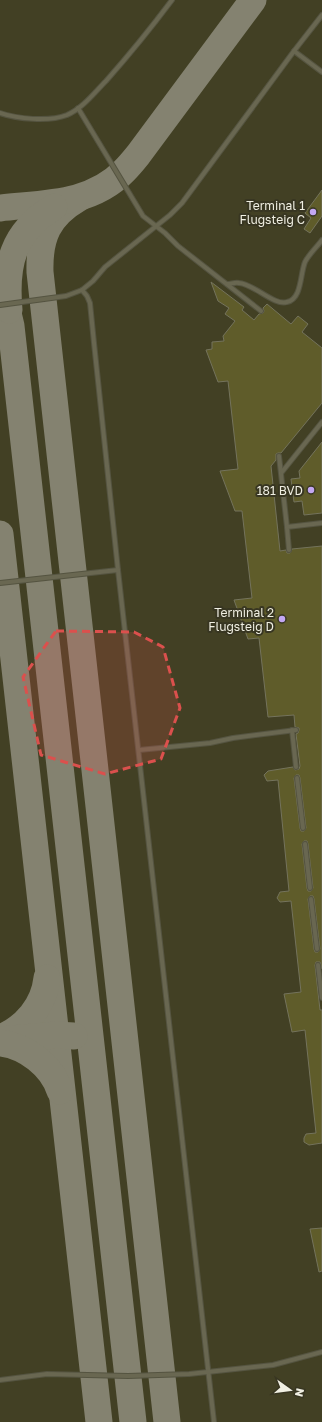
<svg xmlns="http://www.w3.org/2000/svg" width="322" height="1422" viewBox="0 0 322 1422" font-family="'Golos Text',sans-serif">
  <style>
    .built { fill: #424024 }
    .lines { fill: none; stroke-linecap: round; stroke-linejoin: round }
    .taxiway { stroke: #848270; stroke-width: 27 }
    .building { fill: #5f5c2a; stroke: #74735c; fill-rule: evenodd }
    .service-casing { stroke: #555441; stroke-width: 6 }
    .service { stroke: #696751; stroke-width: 4 }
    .marked { fill: #db504d; fill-opacity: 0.2; stroke: #db504d; stroke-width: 3; stroke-dasharray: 8 5; stroke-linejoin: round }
    .poi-dot { fill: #c3a7f2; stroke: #383622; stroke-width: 1.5 }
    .labels { text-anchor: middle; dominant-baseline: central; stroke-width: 4; stroke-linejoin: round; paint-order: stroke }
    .poi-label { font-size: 12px; fill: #f0efe2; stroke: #383622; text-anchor: end }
  </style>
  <rect width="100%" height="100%" fill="#383622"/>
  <rect class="built" x="0" y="0" width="322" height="1422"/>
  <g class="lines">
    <g class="taxiway">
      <path d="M79,198C48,216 39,237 40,272L167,1422"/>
      <path d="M0,208C44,203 91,205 124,171C129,166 134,160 138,155L253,0"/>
      <polyline points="0,290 6,305 11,326 133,1422"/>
      <path d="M9,310C5,265 12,232 54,207"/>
      <polyline points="0,534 99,1422"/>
      <path d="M0,1038C25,1028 44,1006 47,978"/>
      <polyline points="0,1040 56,1035 74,1036"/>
      <path d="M0,1043C26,1046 52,1066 60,1091"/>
    </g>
  </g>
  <g class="building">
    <polygon points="322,190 322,216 310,233 304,229 311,218 305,213"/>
    <path d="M211,282L244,307L242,310L254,320L259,314L263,313L264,311L263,308L267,304L291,324L298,316L308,324L302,332L322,348V403L281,453H278L276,454V460L271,466L280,551L286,550L287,553H290L292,549L322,546V969L320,962H316L315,965L320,1010H322V1143L309,1145L304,1142V1138L306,1134L316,1133L305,1030L292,1032L284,994L301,992L291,901L280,902L277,898L280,892L289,891L278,780L267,781L264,775L268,771L293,767L295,770L299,769L300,766L296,734L298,733L299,730V728L295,727L294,715L268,717L259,638L248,639L234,600L252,598L242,511H235L220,471L238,469L228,381L218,382L206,350L212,349V342L224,341L223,336L235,321L225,314L229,308L218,301ZM296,775H299L300,778L306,828L304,831H301L300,828L294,778ZM304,841H307L308,844L313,888L311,891H308L307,888L302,844ZM310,896H313L314,899L320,949L318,952H315L314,949L308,899Z"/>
    <polygon points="322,442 322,513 304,515 302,501 294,502 291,479 300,478 299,471"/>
    <polygon points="322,1228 322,1271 319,1272 310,1229"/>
  </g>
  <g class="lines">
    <g class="service-casing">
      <g id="service">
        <polyline points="294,51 322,72"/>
        <polyline points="78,108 143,216 165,233 178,246 261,311"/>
        <path d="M0,113C17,119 49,122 67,115C83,108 94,93 106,81C129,55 151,28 172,0"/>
        <path d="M227,284C231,284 235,282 239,283C254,284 274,306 287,302C302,299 300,274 305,262C309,254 317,247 322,240"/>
        <polyline points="82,290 87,296 90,303 94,343 118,570 214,1422"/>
        <polyline points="0,305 66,296 82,290 93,281 105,267 170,215 182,203 294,51 322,15"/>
        <polyline points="279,456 287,527"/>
        <polyline points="282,472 322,422"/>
        <polyline points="289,550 287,527 322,523"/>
        <polyline points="0,583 118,570"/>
        <polyline points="292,730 296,767"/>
        <polyline points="139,750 210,743 233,738 296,730"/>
        <polyline points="297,778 303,828"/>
        <polyline points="305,844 310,888"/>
        <polyline points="311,899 317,949"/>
        <polyline points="318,965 322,998"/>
        <polyline points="0,1380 47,1374 128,1376 189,1374 273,1365 322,1352"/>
      </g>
    </g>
    <use href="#service" class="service"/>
  </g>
  <path class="marked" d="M56,631L134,632L163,647L180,708L161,759L105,774L41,755L23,677Z"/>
  <g class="poi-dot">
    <circle cx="313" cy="212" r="4"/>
    <circle cx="311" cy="490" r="4"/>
    <circle cx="282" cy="619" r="4"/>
  </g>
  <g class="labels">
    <g class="poi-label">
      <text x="305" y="205">Terminal 1<tspan x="305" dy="14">Flugsteig C</tspan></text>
      <text x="303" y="490">181 BVD</text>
      <text x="274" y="612">Terminal 2<tspan x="274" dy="14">Flugsteig D</tspan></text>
    </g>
  </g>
  <g transform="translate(290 1390) rotate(104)" stroke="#383622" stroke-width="3" paint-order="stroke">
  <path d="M0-3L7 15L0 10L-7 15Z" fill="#f0efe2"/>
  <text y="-6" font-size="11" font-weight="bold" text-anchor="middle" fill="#f0efe2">N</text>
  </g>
</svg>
